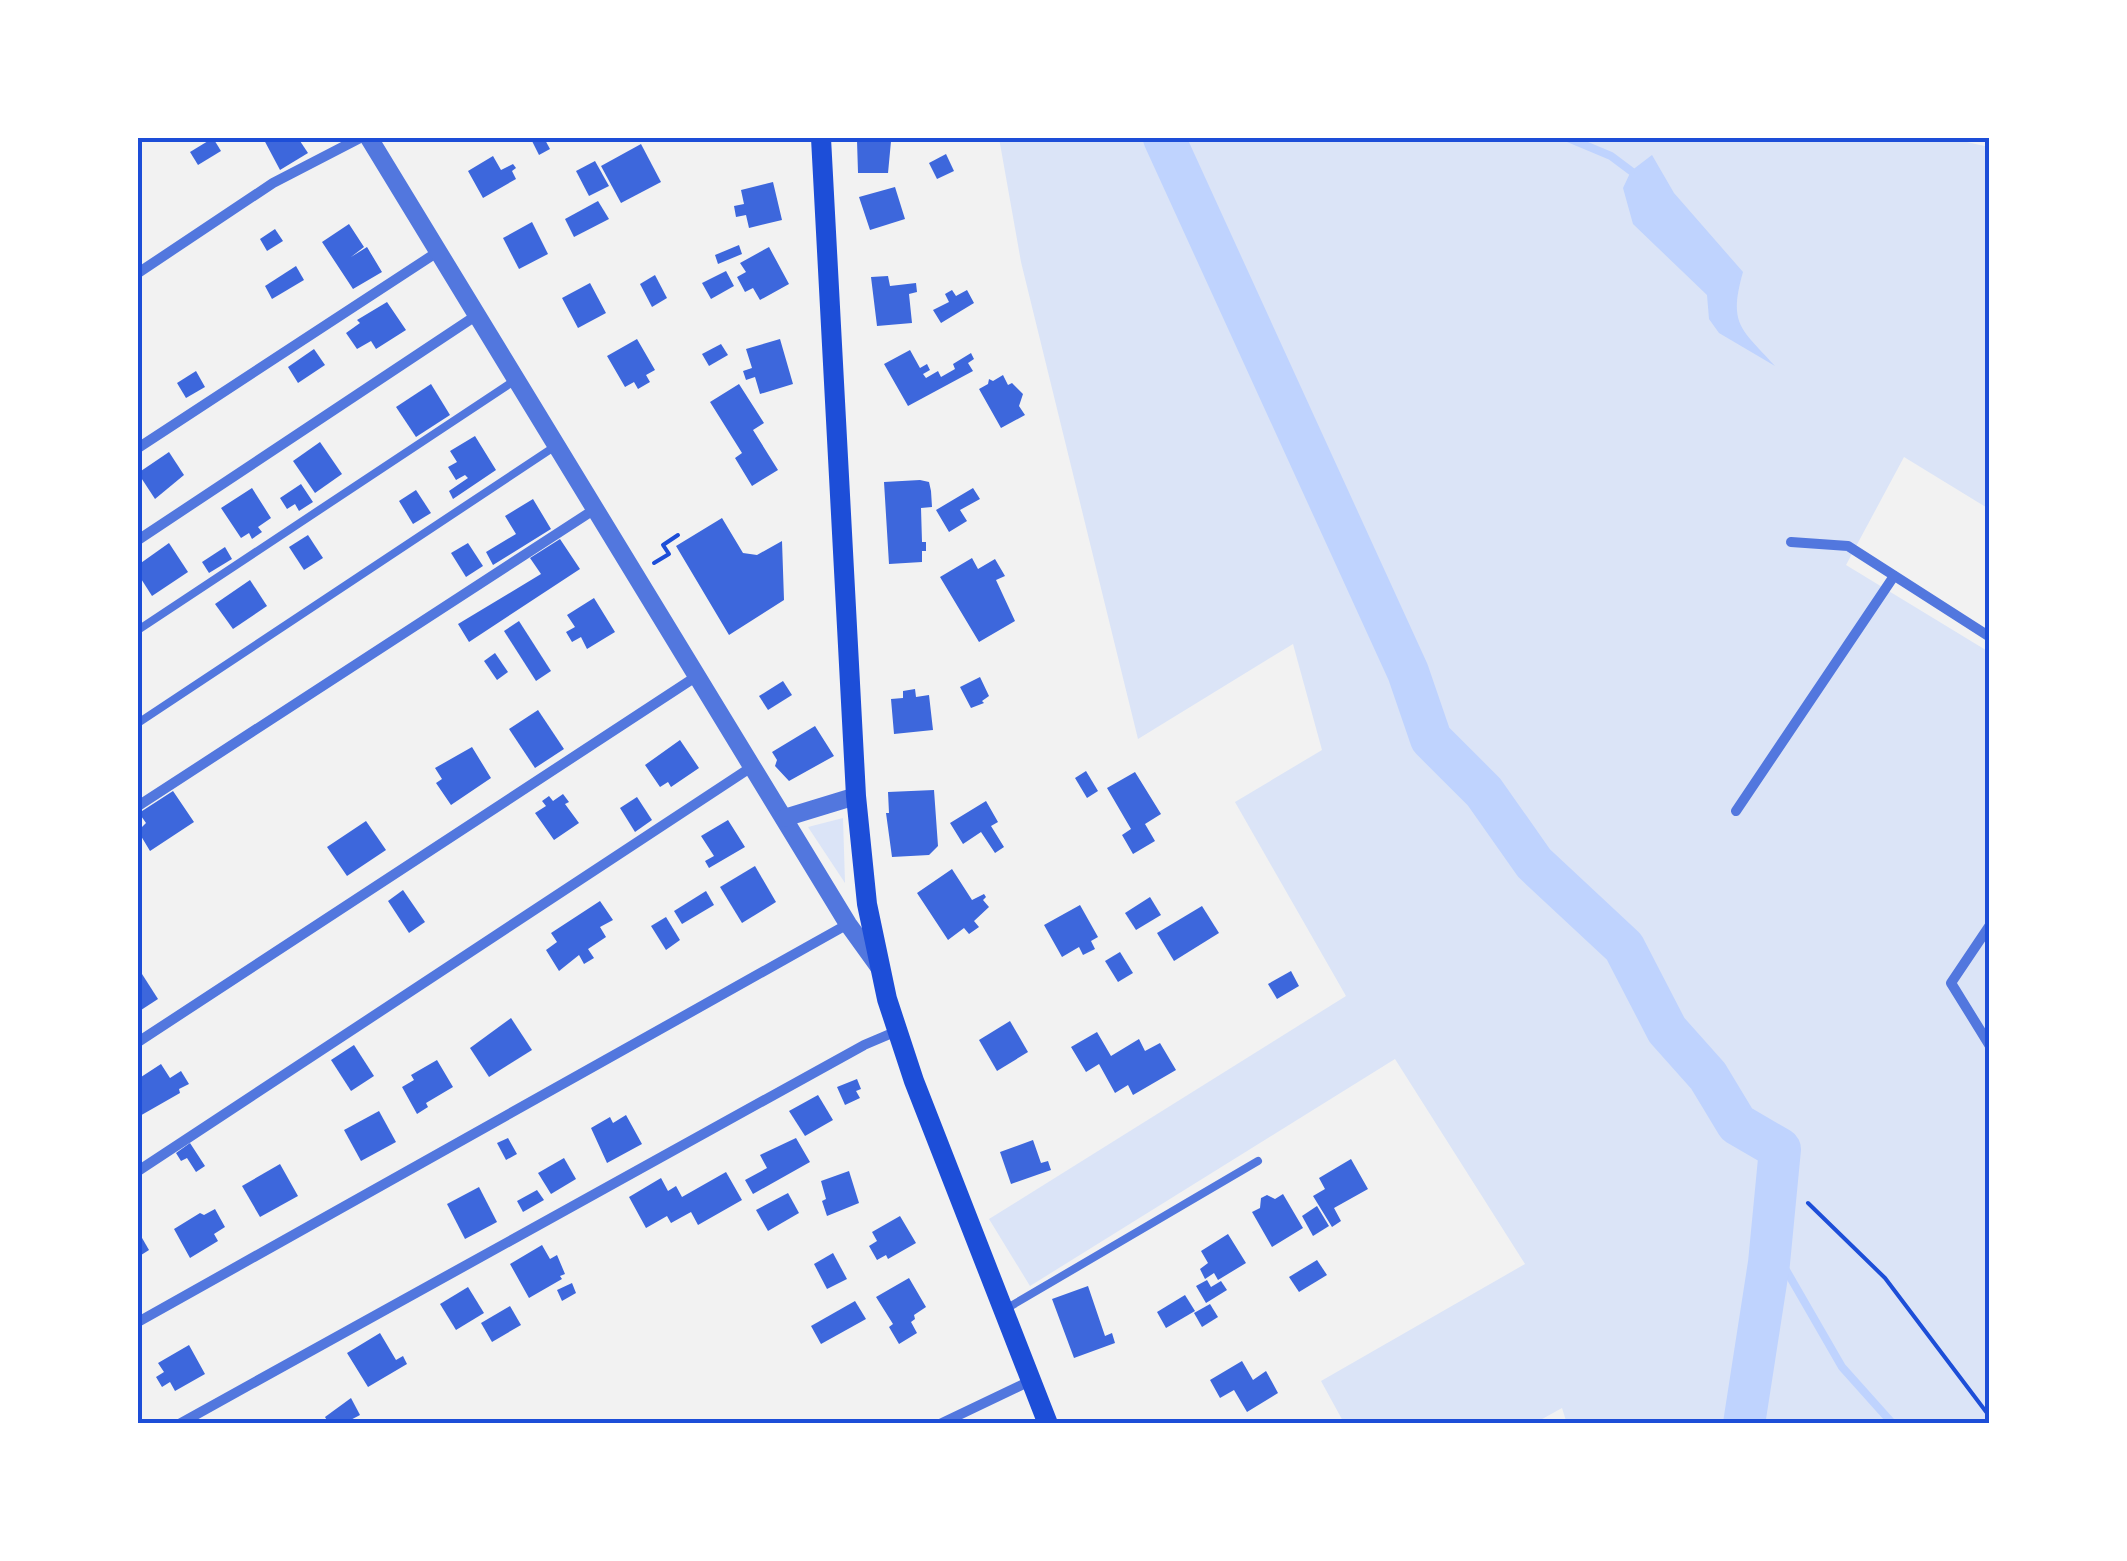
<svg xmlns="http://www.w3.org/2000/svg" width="2127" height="1561" viewBox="0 0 2127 1561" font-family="Lato,sans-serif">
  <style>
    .green { fill: #dbe4f7 }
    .water { fill: #bfd3fe }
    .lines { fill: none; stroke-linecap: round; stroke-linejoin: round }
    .stream { stroke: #bfd3fe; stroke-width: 8 }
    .river { stroke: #bfd3fe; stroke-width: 42 }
    .building { fill: #3d67dc }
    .path { stroke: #1d4ed8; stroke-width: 4 }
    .service { stroke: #5277de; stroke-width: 8 }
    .minor { stroke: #5277de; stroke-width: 10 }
    .tertiary { stroke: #5277de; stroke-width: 18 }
    .secondary { stroke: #1d4ed8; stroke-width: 20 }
    .neatline { fill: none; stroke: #1d4ed8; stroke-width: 4 }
  </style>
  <rect width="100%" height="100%" fill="#f2f2f2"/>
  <g class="green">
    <polygon points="999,138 1949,138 1989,147 1989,509 1904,457 1846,565 1989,652 1989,1423 1567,1424 1562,1408 1535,1423 1344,1423 1321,1381 1525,1264 1395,1059 1030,1286 989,1219 1346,996 1235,802 1322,750 1293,644 1138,739 1021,262"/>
    <polygon points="843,818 845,883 808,827"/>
  </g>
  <path class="water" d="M1652,155L1674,193L1743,272C1728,325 1741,328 1775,366L1719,333L1709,319L1707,295L1633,224L1623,188L1631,171Z"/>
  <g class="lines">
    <g class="stream">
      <polyline points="1568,138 1611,156 1631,171"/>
      <polyline points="1771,1244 1842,1367 1893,1424"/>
    </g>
    <polyline class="river" points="1164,138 1408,672 1431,739 1484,792 1534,863 1624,947 1667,1030 1708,1076 1737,1124 1780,1149 1769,1263 1744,1424"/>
  </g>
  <g class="building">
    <polygon points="213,138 221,151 198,165 190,152"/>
    <polygon points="263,138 298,138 308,153 280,170"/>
    <polygon points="539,138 544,138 550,149 539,155 532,141"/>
    <polygon points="857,141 891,141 888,173 858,173"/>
    <polygon points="641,144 661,182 621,203 601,166"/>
    <polygon points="946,154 954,171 937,179 929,163"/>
    <polygon points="493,156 501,170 513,164 516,168 512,171 516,179 483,198 468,171"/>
    <polygon points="595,161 609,186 589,196 576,171"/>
    <polygon points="773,182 782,220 749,228 746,215 736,217 734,206 744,204 741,190"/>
    <polygon points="895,187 905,219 870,230 859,197"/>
    <polygon points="598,201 609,219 574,237 565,219"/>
    <polygon points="532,222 548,254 519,269 503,238"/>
    <polygon points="349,224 364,247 351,257 367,247 382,272 353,289 322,242"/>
    <polygon points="275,229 283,241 267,251 260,239"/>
    <polygon points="739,245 742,254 718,264 715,255"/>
    <polygon points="769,247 789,284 760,300 753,288 745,292 737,277 746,272 740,263"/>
    <polygon points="296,266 304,280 272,299 265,286"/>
    <polygon points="726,271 734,286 711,299 702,283"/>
    <polygon points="655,275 667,298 652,307 640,284"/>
    <polygon points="888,276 890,286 916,283 917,292 909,294 912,323 877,326 871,277"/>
    <polygon points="590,283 606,313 578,328 562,298"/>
    <polygon points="952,290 956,296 967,290 974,303 941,323 933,310 949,302 945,294"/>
    <polygon points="387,302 406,330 376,349 371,341 357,349 346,333 360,323 357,320"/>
    <polygon points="637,339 655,370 646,375 650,382 638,389 634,382 625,387 607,356"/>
    <polygon points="780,339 793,384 760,394 755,377 746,380 743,371 752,368 746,349"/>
    <polygon points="721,344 728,355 709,366 702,354"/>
    <polygon points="314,349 325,365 298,383 288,367"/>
    <polygon points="910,350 920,368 927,364 930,370 923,374 926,378 938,371 941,377 955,369 953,364 971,353 974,359 968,363 973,371 908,406 884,364"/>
    <polygon points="196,371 205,387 186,398 177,383"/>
    <polygon points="1003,375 1008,385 1012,383 1023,394 1019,406 1025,415 1001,428 979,389 988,384 989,379 993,381"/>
    <polygon points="431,384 450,415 416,437 396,407"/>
    <polygon points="739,384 764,423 753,430 778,470 752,486 735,458 742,453 710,402"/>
    <polygon points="475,436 496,470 453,499 449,491 468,478 465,475 456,480 448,467 457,462 450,451"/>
    <polygon points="320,442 342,474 315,493 293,461"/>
    <polygon points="169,452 184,475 155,499 138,473"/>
    <polygon points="920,480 929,482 931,491 932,507 921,508 922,542 926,542 926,551 922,551 922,562 889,564 884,482"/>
    <polygon points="301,484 313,502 299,511 295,504 287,509 280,498"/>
    <polygon points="252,488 271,518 258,527 262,532 252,539 249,533 241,538 221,508"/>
    <polygon points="973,488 980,499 960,510 967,521 949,532 936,510"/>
    <polygon points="416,490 431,513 413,524 399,501"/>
    <polygon points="533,499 551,529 493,565 486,552 516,534 505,516"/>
    <polygon points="722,518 743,553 757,555 782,541 784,600 729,635 676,546"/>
    <polygon points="308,535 323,558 304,570 289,547"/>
    <polygon points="560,539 580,569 469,642 458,624 541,574 530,558"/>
    <polygon points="169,543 188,572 152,596 138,574 138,565"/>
    <polygon points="468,543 483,566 466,577 451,553"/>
    <polygon points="225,547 232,559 209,573 202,562"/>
    <polygon points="972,558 978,569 995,559 1005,576 996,580 1015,621 979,642 940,577"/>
    <polygon points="250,580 267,606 233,629 215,604"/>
    <polygon points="594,598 615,632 587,649 581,637 572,642 566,632 575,627 567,615"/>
    <polygon points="519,621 551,671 536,681 504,631"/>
    <polygon points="495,653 508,672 497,680 484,661"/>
    <polygon points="980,677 989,696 982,701 984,703 971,708 960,687"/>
    <polygon points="783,681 792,695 768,710 759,696"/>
    <polygon points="915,689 916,697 929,695 933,730 894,734 891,699 903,698 903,691"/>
    <polygon points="538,710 564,749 535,768 509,729"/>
    <polygon points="815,726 834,756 789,781 775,766 777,760 772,752"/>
    <polygon points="680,740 699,768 671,787 668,782 660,787 645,765"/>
    <polygon points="472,747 491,778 451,805 436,783 442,779 435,768"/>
    <polygon points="1086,771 1098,791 1087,798 1075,778"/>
    <polygon points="1135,772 1161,814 1145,824 1155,841 1133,854 1122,835 1131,829 1107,788"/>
    <polygon points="934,790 938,846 929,855 892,857 886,813 889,813 888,792"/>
    <polygon points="173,791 194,822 150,851 138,831 146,823 139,813"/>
    <polygon points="563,794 569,802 565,804 579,823 554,840 535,813 546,806 542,801 549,796 553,801"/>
    <polygon points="637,797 652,820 635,832 620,808"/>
    <polygon points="986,801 998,822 991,826 1004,847 995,853 981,832 963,844 950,823"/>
    <polygon points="728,820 745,847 709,868 705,861 714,856 701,836"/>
    <polygon points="366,821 386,850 347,876 327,847"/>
    <polygon points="755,866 776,902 742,923 720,887"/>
    <polygon points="952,869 972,900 984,894 986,897 983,900 989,907 974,921 979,927 969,934 964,928 948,940 917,893"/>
    <polygon points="403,890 425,922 409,933 388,901"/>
    <polygon points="706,891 714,905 682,924 674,911"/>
    <polygon points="1150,897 1161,915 1136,930 1125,913"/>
    <polygon points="600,901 613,920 600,927 606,937 588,949 594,958 584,964 579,955 559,971 546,950 557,942 551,933"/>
    <polygon points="1080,905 1098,937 1091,941 1095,949 1083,955 1079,947 1062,957 1044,925"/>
    <polygon points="1202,906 1219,933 1174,961 1157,933"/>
    <polygon points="666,917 680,940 666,950 651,926"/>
    <polygon points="1120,952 1133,973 1118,982 1105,961"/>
    <polygon points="1291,971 1299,986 1277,999 1268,984"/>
    <polygon points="142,974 158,999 138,1012 138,977"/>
    <polygon points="511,1018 532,1050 489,1077 470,1048"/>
    <polygon points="1010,1021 1028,1052 997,1071 979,1040"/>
    <polygon points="1097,1032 1111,1056 1139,1039 1145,1051 1160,1043 1176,1070 1133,1095 1128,1085 1115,1093 1099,1064 1086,1072 1071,1047"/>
    <polygon points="354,1045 374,1076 351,1091 331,1060"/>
    <polygon points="437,1060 453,1087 426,1103 428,1107 417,1114 402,1087 414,1080 411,1075"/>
    <polygon points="161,1064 170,1078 181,1071 189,1084 179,1089 180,1093 138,1117 138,1079"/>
    <polygon points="857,1079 861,1089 856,1091 860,1098 845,1105 837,1087"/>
    <polygon points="818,1095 833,1120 805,1136 789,1111"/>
    <polygon points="379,1111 396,1142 361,1161 344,1130"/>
    <polygon points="626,1115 642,1144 607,1163 591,1128 610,1117 613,1123"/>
    <polygon points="508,1138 517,1154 506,1160 497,1143"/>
    <polygon points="796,1138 810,1162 753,1194 745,1180 767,1168 760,1155"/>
    <polygon points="1033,1140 1041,1163 1048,1161 1051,1170 1011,1184 1000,1152"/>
    <polygon points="190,1143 205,1166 196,1172 187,1158 181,1161 176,1153"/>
    <polygon points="564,1158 576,1179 551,1194 538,1173"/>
    <polygon points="1351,1159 1368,1189 1334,1208 1341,1221 1332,1227 1313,1196 1325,1189 1319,1178"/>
    <polygon points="280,1164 298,1196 260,1217 242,1186"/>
    <polygon points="849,1171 859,1203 827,1216 822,1201 826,1199 821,1181"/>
    <polygon points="726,1172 742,1200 698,1225 691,1212 671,1223 667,1216 646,1228 629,1197 661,1178 668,1191 676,1186 682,1197"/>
    <polygon points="479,1187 497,1222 465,1239 447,1204"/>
    <polygon points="537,1190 544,1200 523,1212 517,1201"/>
    <polygon points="788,1193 799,1213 768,1231 756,1210"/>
    <polygon points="1283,1194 1303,1228 1272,1247 1252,1212 1260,1208 1261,1198 1267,1195 1275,1199"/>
    <polygon points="1317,1206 1329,1226 1313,1236 1302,1216"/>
    <polygon points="215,1209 225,1227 214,1234 218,1241 190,1258 174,1229 200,1213 204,1215"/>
    <polygon points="900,1216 916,1243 888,1259 886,1255 877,1260 869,1246 877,1241 872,1232"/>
    <polygon points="138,1231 149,1250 138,1257"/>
    <polygon points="1228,1234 1246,1263 1218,1280 1214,1273 1205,1279 1200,1269 1208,1263 1201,1251"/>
    <polygon points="542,1245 550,1259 557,1255 565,1274 560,1276 562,1279 529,1298 510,1264"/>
    <polygon points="833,1253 847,1279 827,1289 814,1264"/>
    <polygon points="1317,1260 1327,1275 1299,1292 1289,1277"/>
    <polygon points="909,1278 926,1307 914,1315 915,1319 911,1322 917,1333 899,1344 889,1327 893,1324 876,1297"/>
    <polygon points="1207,1280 1211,1287 1221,1281 1227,1290 1206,1303 1196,1286"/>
    <polygon points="572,1283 576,1293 562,1301 557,1290"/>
    <polygon points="1088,1286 1105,1336 1112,1333 1115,1343 1074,1358 1052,1299"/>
    <polygon points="468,1287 484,1313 456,1330 440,1304"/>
    <polygon points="1185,1295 1195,1311 1166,1328 1157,1312"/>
    <polygon points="855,1301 866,1319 821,1344 811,1326"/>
    <polygon points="1210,1304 1218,1317 1202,1327 1194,1313"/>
    <polygon points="510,1306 521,1325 492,1342 481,1323"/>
    <polygon points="380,1333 396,1360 403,1356 407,1364 368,1387 347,1353"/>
    <polygon points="189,1345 205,1374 175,1391 170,1382 162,1387 156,1377 164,1372 158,1363"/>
    <polygon points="1242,1361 1253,1380 1266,1371 1278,1393 1247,1412 1234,1390 1220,1398 1210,1380"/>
    <polygon points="351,1398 360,1415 343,1424 329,1424 325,1417"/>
  </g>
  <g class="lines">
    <g class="path">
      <polyline points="654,563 669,554 663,545 678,535"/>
      <polyline points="1808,1203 1885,1278 1990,1417"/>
    </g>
    <g class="service">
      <polyline points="138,630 514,381"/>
      <polyline points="138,723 554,447"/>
      <polyline points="1004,1310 1258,1161"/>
    </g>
    <g class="minor">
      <polyline points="138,273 273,183 360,138"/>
      <polyline points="138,448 439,251"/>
      <polyline points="138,540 477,315"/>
      <polyline points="1791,542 1848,546 1990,637"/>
      <polyline points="138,806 595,509"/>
      <polyline points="1736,811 1894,576"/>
      <polyline points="1990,925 1951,983 1990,1046"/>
      <polyline points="138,1042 697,676"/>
      <polyline points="138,1171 753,766"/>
      <polyline points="138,1322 848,924"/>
      <polyline points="179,1424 864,1045 897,1031"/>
      <polyline points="940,1424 1030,1381"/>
    </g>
    <g class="tertiary">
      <polyline points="369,138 848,924 879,967"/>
      <polyline points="784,818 856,796"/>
    </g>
    <polyline class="secondary" points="821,138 856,796 867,904 887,999 914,1081 1048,1424"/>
  </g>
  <rect width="2127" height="1561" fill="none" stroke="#ffffff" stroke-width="280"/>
  <rect x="140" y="140" width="1847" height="1281" class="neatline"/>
</svg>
